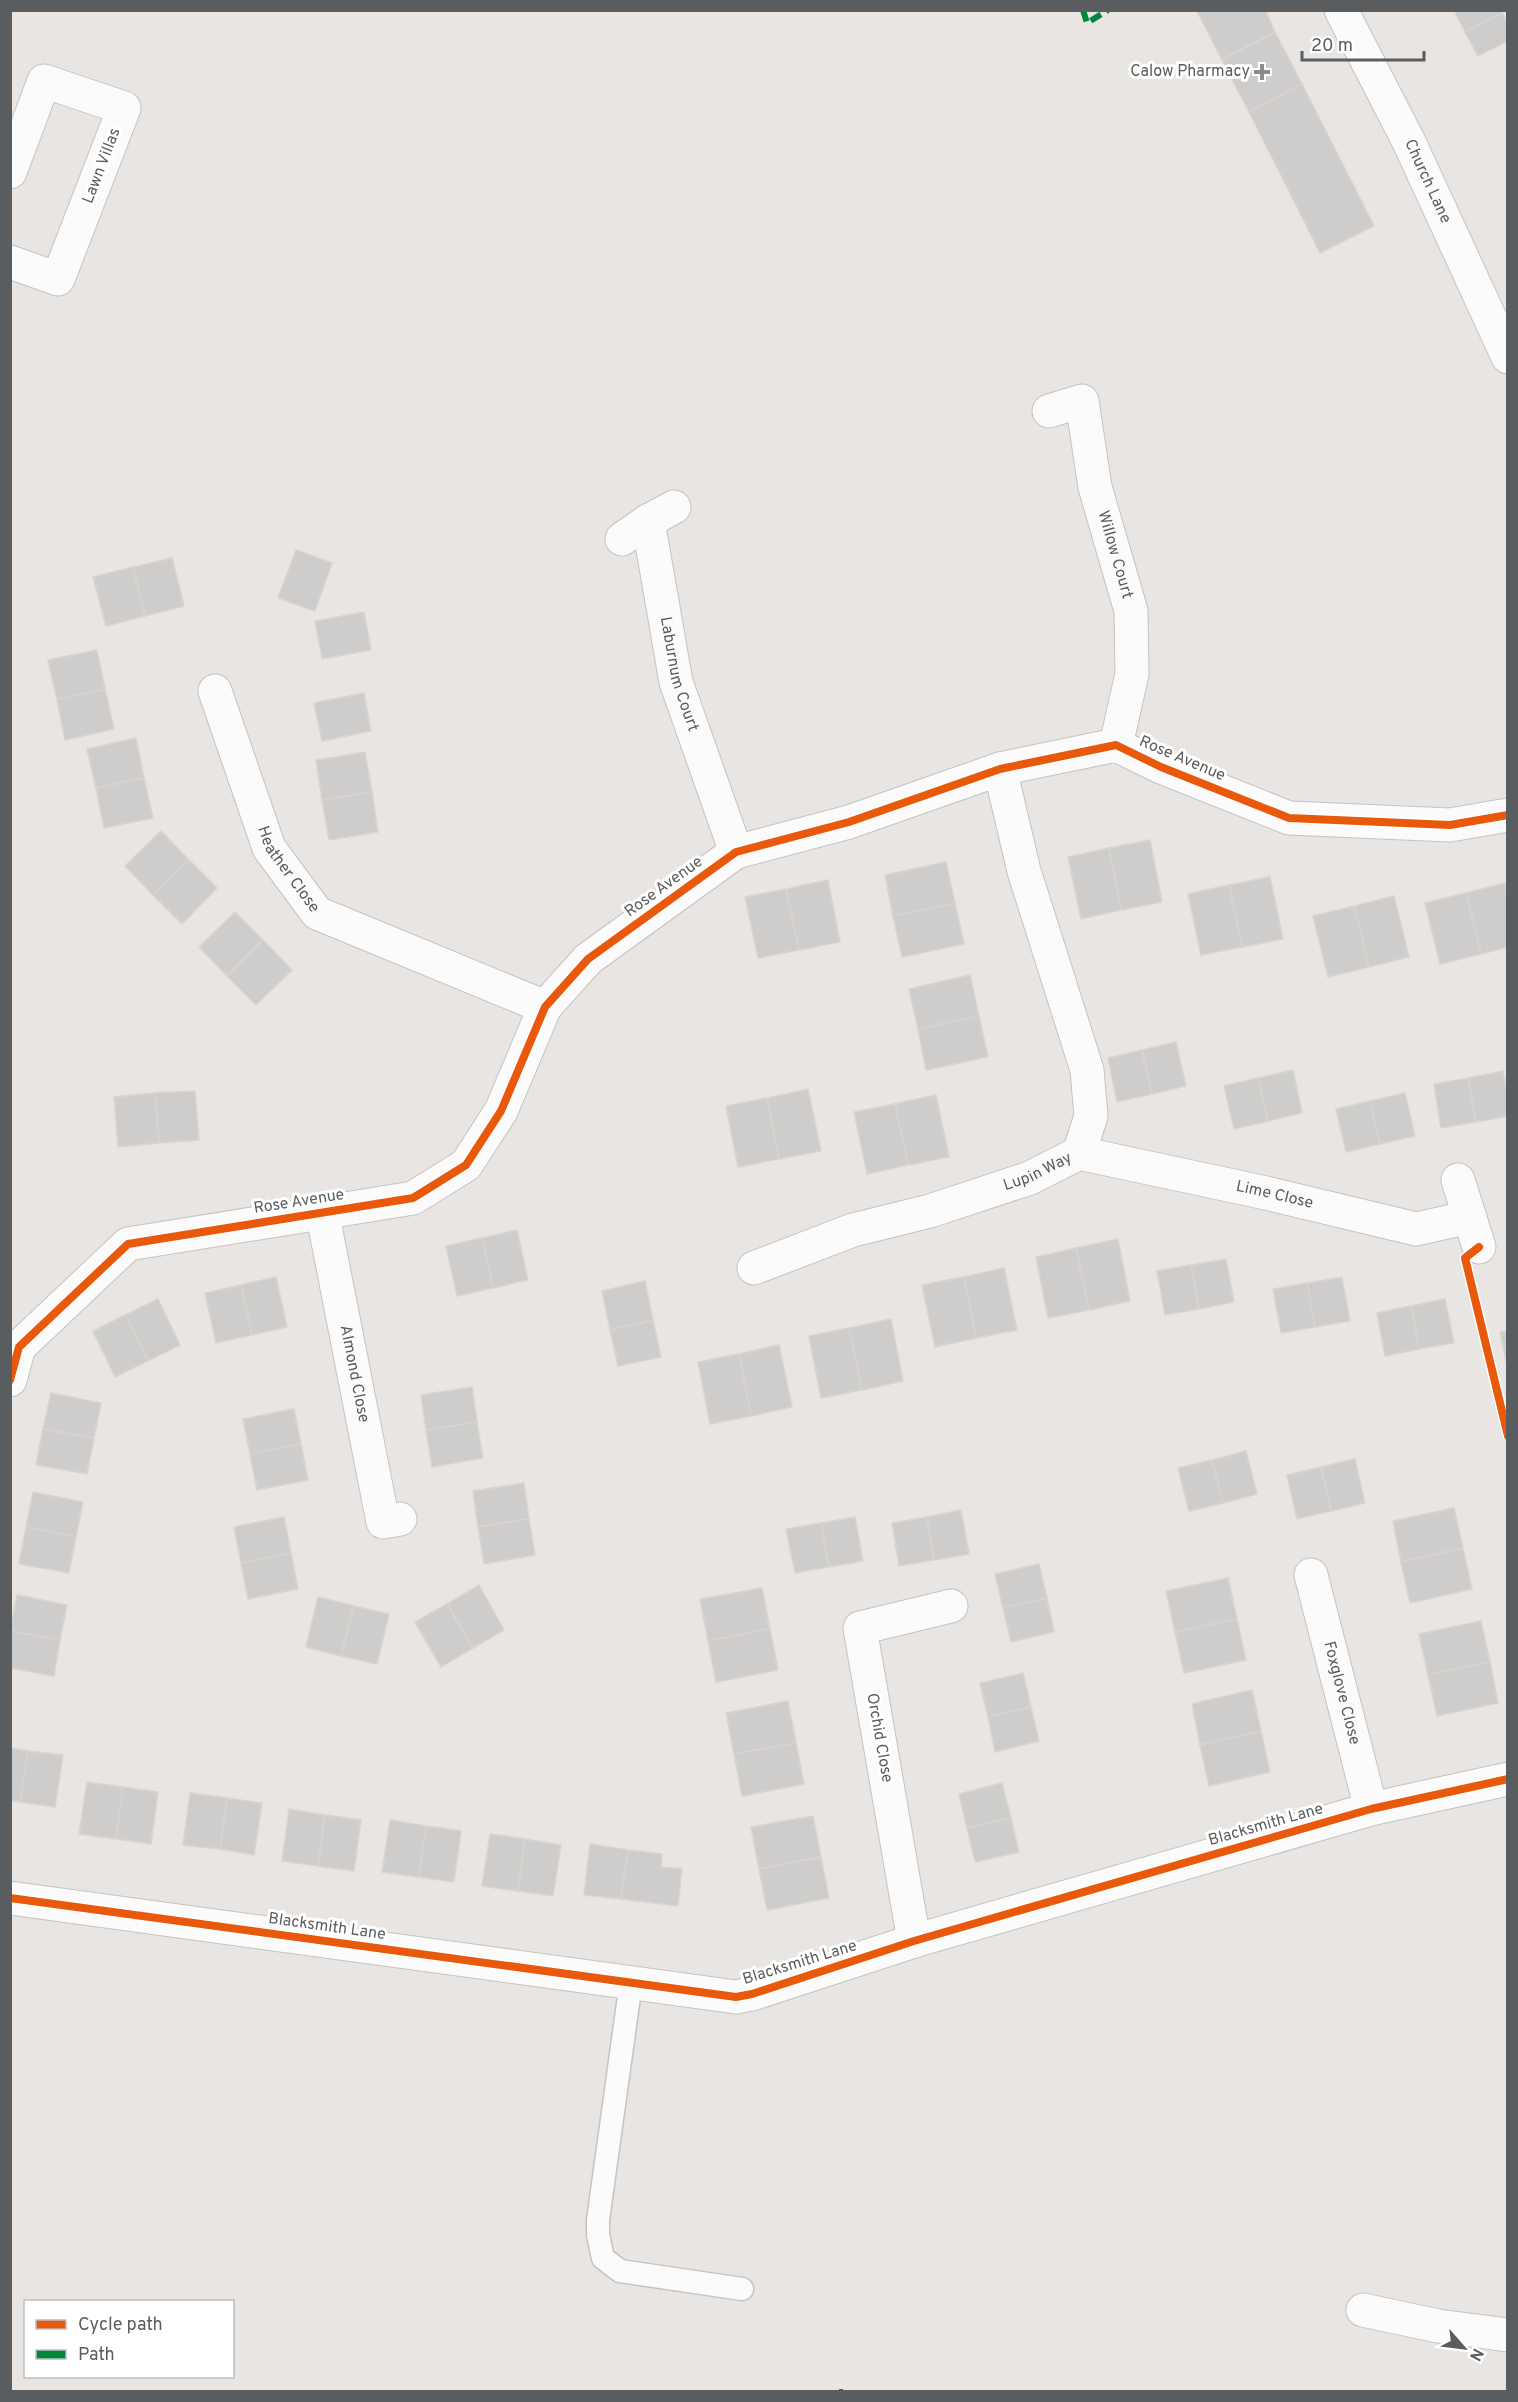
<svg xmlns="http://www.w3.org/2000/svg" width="1518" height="2402" viewBox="0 0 1518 2402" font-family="Overpass,sans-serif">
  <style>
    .building { fill: #cfcdcb; stroke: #d7d4d2; stroke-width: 1.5 }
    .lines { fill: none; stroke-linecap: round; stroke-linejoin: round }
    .service-casing { stroke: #c4c3c3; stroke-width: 25 }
    .minor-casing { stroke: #c4c3c3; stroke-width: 35 }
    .tertiary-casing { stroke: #c4c3c3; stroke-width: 35 }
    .service { stroke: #fcfbfb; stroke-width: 22 }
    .minor { stroke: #fcfbfb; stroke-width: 33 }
    .tertiary { stroke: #fcfbfb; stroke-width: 33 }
    .quiet { stroke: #00873e; stroke-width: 6; stroke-dasharray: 12 6; stroke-linecap: butt }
    .cycleway-casing { stroke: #fff; stroke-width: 11 }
    .cycleway { stroke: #e8590c; stroke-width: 8 }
    .poi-dot { fill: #8b8d8d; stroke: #fff; stroke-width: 2 }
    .labels { text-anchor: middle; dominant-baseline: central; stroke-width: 6; stroke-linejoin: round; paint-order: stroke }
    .poi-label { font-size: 16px; fill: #595d5f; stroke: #fff; text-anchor: end }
    .street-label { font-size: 16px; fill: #595d5f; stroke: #fff }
  </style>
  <rect width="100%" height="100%" fill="#e8e5e2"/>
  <g class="building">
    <polygon points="1265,10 1275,32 1222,60 1197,11"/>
    <polygon points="1454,10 1500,10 1502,13 1465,32"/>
    <polygon points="1502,13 1508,23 1508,41 1478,56 1465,32"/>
    <polygon points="1275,32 1302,84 1249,112 1222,60"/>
    <polygon points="1302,84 1374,226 1320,253 1249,112"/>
    <polygon points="296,550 332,563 315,611 278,598"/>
    <polygon points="172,558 184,606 145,616 133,567"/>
    <polygon points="133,567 145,616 106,626 93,577"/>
    <polygon points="364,612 371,650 322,659 315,621"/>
    <polygon points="97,650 105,689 57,700 48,660"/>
    <polygon points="105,689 114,729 65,740 57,700"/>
    <polygon points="364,693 371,731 322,741 314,703"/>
    <polygon points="136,738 144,778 96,788 87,749"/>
    <polygon points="365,752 372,792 322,800 316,760"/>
    <polygon points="144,778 153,818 104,828 96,788"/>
    <polygon points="372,792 378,832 329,840 322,800"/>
    <polygon points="161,831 189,860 153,895 125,866"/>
    <polygon points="1150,840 1162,902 1121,910 1109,848"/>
    <polygon points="1109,848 1121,910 1081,919 1068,857"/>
    <polygon points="189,860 217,888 182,924 153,895"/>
    <polygon points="946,862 955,903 893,916 885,875"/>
    <polygon points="1270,877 1283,939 1242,947 1229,885"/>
    <polygon points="828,880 840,942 799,950 786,889"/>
    <polygon points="1506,883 1508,947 1481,954 1466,893"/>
    <polygon points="1229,885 1242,947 1201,955 1188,894"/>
    <polygon points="786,889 799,950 758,958 745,897"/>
    <polygon points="1466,893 1481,954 1440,964 1425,903"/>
    <polygon points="1394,896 1409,957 1369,967 1354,906"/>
    <polygon points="955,903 964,944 902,957 893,916"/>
    <polygon points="1354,906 1369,967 1328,977 1313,916"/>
    <polygon points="235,912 263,940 227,976 199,947"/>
    <polygon points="263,940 292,970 256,1005 227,976"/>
    <polygon points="970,975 979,1016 918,1029 909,989"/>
    <polygon points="979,1016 988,1057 926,1070 918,1029"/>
    <polygon points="1176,1042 1186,1086 1152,1094 1142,1050"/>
    <polygon points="1142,1050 1152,1094 1117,1102 1108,1058"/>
    <polygon points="1293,1070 1302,1113 1268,1121 1258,1078"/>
    <polygon points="1503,1071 1508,1098 1508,1116 1476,1122 1468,1078"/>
    <polygon points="1258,1078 1268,1121 1234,1129 1224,1086"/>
    <polygon points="1468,1078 1476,1122 1441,1128 1434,1084"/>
    <polygon points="808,1089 821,1151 779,1159 767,1098"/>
    <polygon points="195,1091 199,1140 159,1143 155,1093"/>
    <polygon points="155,1093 159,1143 118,1147 114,1097"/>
    <polygon points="1405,1093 1415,1136 1380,1144 1370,1101"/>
    <polygon points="936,1095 949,1157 908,1165 895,1104"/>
    <polygon points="767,1098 779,1159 738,1167 726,1106"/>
    <polygon points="1370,1101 1380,1144 1346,1152 1336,1109"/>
    <polygon points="895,1104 908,1165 867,1174 854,1112"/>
    <polygon points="517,1230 528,1280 493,1288 482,1238"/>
    <polygon points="482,1238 493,1288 457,1296 446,1246"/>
    <polygon points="1118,1239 1130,1301 1089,1310 1076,1248"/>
    <polygon points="1076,1248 1089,1310 1048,1318 1036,1257"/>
    <polygon points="1226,1259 1234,1302 1199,1309 1191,1265"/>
    <polygon points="1191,1265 1199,1309 1165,1315 1157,1271"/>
    <polygon points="1004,1268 1017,1330 976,1338 964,1277"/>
    <polygon points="276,1277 287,1327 252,1335 241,1285"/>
    <polygon points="964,1277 976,1338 935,1347 922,1285"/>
    <polygon points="1342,1277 1350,1321 1315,1327 1307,1283"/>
    <polygon points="645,1281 653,1320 610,1330 602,1291"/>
    <polygon points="1307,1283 1315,1327 1281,1333 1273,1289"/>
    <polygon points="241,1285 252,1335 216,1343 205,1293"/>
    <polygon points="158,1299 180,1345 148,1361 125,1315"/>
    <polygon points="1445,1299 1454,1343 1419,1349 1411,1306"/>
    <polygon points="1411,1306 1419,1349 1385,1356 1377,1313"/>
    <polygon points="125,1315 148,1361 115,1377 93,1331"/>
    <polygon points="891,1319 903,1381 862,1390 849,1328"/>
    <polygon points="653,1320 661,1357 618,1366 610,1330"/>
    <polygon points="849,1328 862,1390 821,1398 809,1336"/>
    <polygon points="1508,1331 1508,1371 1500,1332"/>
    <polygon points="779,1345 792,1407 751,1416 739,1354"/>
    <polygon points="739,1354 751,1416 710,1424 698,1362"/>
    <polygon points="472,1387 477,1422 426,1430 421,1395"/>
    <polygon points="51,1393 101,1403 94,1438 43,1429"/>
    <polygon points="294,1409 301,1444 250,1454 243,1419"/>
    <polygon points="477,1422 483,1458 432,1467 426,1430"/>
    <polygon points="43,1429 94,1438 87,1474 36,1465"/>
    <polygon points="301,1444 308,1480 257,1490 250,1454"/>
    <polygon points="1246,1451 1257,1494 1223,1503 1212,1460"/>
    <polygon points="1355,1459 1365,1503 1331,1511 1321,1467"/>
    <polygon points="1212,1460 1223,1503 1189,1511 1178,1468"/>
    <polygon points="1321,1467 1331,1511 1297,1519 1287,1475"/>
    <polygon points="524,1483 529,1519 478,1527 473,1491"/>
    <polygon points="33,1492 83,1502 76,1537 26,1527"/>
    <polygon points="1454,1508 1463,1548 1401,1562 1393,1521"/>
    <polygon points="961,1510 969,1554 934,1560 927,1517"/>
    <polygon points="284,1517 291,1553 241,1563 234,1527"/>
    <polygon points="855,1517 863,1561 829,1567 821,1523"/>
    <polygon points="927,1517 934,1560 899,1566 892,1523"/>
    <polygon points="529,1519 535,1555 484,1564 478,1527"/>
    <polygon points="821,1523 829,1567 795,1573 786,1529"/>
    <polygon points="26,1527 76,1537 69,1573 19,1564"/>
    <polygon points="1463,1548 1472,1589 1410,1603 1401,1562"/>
    <polygon points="291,1553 298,1589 248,1599 241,1563"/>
    <polygon points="1039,1564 1047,1598 1003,1608 995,1574"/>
    <polygon points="1228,1578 1237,1619 1175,1632 1166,1591"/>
    <polygon points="479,1585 504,1630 473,1648 447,1604"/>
    <polygon points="762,1588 770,1629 708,1641 700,1599"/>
    <polygon points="17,1595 67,1605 60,1640 10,1631"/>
    <polygon points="318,1597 354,1606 341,1656 306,1647"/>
    <polygon points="1047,1598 1054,1632 1011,1642 1003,1608"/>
    <polygon points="447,1604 473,1648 441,1667 415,1622"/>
    <polygon points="354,1606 389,1614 377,1664 341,1656"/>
    <polygon points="1237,1619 1246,1660 1184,1673 1175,1632"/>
    <polygon points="1481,1621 1490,1662 1428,1675 1419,1634"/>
    <polygon points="770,1629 778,1670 716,1682 708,1641"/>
    <polygon points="10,1631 60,1640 54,1676 10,1668"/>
    <polygon points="1490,1662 1498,1703 1437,1716 1428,1675"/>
    <polygon points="1023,1673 1031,1707 988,1717 980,1683"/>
    <polygon points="1252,1690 1261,1731 1200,1745 1192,1704"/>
    <polygon points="788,1701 796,1743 734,1754 726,1713"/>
    <polygon points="1031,1707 1039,1741 995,1752 988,1717"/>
    <polygon points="1261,1731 1270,1772 1209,1786 1200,1745"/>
    <polygon points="796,1743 804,1784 742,1796 734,1754"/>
    <polygon points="10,1748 28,1751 20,1802 10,1800"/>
    <polygon points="28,1751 63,1755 55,1807 20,1802"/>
    <polygon points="87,1782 123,1787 116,1839 79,1834"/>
    <polygon points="1002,1783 1011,1818 967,1828 959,1794"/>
    <polygon points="123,1787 158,1792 151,1844 116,1839"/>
    <polygon points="190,1793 227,1798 220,1849 183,1845"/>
    <polygon points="227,1798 262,1803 254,1855 220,1849"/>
    <polygon points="289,1809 325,1815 318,1866 282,1861"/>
    <polygon points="325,1815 361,1820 354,1871 318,1866"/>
    <polygon points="813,1816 821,1857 759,1869 751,1827"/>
    <polygon points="1011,1818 1019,1852 975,1862 967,1828"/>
    <polygon points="390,1820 426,1826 419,1877 382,1872"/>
    <polygon points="426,1826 461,1831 454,1882 419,1877"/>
    <polygon points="490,1834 525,1839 518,1891 482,1886"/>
    <polygon points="525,1839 561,1845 553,1896 518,1891"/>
    <polygon points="590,1844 628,1850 621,1899 584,1895"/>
    <polygon points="628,1850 662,1854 661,1867 682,1869 678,1906 621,1899"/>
    <polygon points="821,1857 829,1898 767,1910 759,1869"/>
  </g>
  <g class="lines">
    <g class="service-casing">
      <polyline id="service" points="631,1982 598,2220 598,2235 603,2258 620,2271 742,2289"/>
    </g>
    <g class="minor-casing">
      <g id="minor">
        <polyline points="10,172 44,81 124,108 58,279 10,262"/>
        <path id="s1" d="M1049,411L1082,401L1095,487L1131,611L1132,674L1116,745"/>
        <polyline points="648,521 674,507"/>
        <path id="s2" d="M622,539L648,521L676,682L736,852"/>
        <path id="s3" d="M215,691L269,848L317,913L545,1007"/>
        <path id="s4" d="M1079,1153L1266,1193L1416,1229L1470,1217"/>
        <polyline points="1458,1180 1479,1247"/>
        <path id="s5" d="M322,1211L383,1522L400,1519"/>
        <path id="s6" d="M754,1268L853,1230L930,1211L1030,1178L1079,1153L1091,1116L1087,1070L1024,871L1000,769"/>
        <polyline points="10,1380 19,1347 128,1244 413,1198 466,1165 501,1111 545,1007 588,959 736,852 849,822 1000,769 1116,745 1161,767 1289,818 1450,825 1508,815"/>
        <path id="s7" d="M1311,1575L1371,1809"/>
        <polyline points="914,1941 860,1628 951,1606"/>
        <polyline points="1363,2310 1438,2326 1508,2335"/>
      </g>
    </g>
    <g class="tertiary-casing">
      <g id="tertiary">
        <path id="s8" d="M1341,10L1409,142L1508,357"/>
        <polyline points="10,1898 736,1997 752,1994 914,1941 1371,1809 1508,1779"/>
      </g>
    </g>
    <use href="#service" class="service"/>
    <use href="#minor" class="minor"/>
    <use href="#tertiary" class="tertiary"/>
    <g class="quiet">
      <polyline points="1083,10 1087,23 1108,10"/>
      <polyline points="839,2392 843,2392"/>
    </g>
    <g class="cycleway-casing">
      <g id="cycleway">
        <polyline points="1479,1247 1465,1258 1508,1436"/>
        <polyline points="10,1380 19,1347 128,1244 413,1198 466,1165 501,1111 545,1007 588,959 736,852 849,822 1000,769 1116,745 1161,767 1289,818 1450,825 1508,815"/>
        <polyline points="10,1898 736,1997 752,1994 914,1941 1371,1809 1508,1779"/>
      </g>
    </g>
    <use href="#cycleway" class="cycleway"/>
  </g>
  <path class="poi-dot" d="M1259 63h6v6h6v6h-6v6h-6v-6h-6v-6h6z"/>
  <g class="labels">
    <g class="poi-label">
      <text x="1250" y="72">Calow Pharmacy</text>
    </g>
    <g class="street-label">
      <text transform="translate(102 166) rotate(-69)">Lawn Villas</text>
      <text stroke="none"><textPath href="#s8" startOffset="192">Church Lane</textPath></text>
      <text stroke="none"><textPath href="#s1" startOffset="192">Willow Court</textPath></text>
      <text stroke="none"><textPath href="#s2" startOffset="188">Laburnum Court</textPath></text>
      <text transform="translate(1182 759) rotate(23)">Rose Avenue</text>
      <text stroke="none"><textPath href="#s3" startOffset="194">Heather Close</textPath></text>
      <text transform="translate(664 887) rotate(-36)">Rose Avenue</text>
      <text stroke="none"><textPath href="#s6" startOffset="300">Lupin Way</textPath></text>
      <text stroke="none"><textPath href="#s4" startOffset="200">Lime Close</textPath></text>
      <text transform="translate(299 1202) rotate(-9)">Rose Avenue</text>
      <text stroke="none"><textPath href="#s5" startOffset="166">Almond Close</textPath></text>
      <text stroke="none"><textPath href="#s7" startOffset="122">Foxglove Close</textPath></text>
      <text transform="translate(879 1738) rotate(80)">Orchid Close</text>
      <text transform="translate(1266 1825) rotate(-16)">Blacksmith Lane</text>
      <text transform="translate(327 1927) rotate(8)">Blacksmith Lane</text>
      <text transform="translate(800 1963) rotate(-17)">Blacksmith Lane</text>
    </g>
  </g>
  <rect width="1518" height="2402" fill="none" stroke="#595d5f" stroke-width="24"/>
  <rect x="24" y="2300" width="210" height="78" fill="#ffffff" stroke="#bdbebf" stroke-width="1.5"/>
  <rect x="36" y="2320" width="30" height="9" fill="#e8590c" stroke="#bdbebf" stroke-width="1.5"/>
  <text x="78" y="2330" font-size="18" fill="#595d5f">Cycle path</text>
  <rect x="36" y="2350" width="30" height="9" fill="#00873e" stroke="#bdbebf" stroke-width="1.5"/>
  <text x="78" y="2360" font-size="18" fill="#595d5f">Path</text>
  <g transform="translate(1464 2348) rotate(118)" stroke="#ffffff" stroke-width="4.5" paint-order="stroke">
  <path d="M0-4.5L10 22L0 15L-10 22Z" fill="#595d5f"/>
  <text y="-9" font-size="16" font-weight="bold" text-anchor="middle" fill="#595d5f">N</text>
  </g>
  <path d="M1302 51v9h122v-9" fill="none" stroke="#595d5f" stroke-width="3"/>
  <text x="1311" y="51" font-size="18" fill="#595d5f" stroke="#ffffff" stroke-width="4.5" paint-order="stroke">20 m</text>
</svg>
